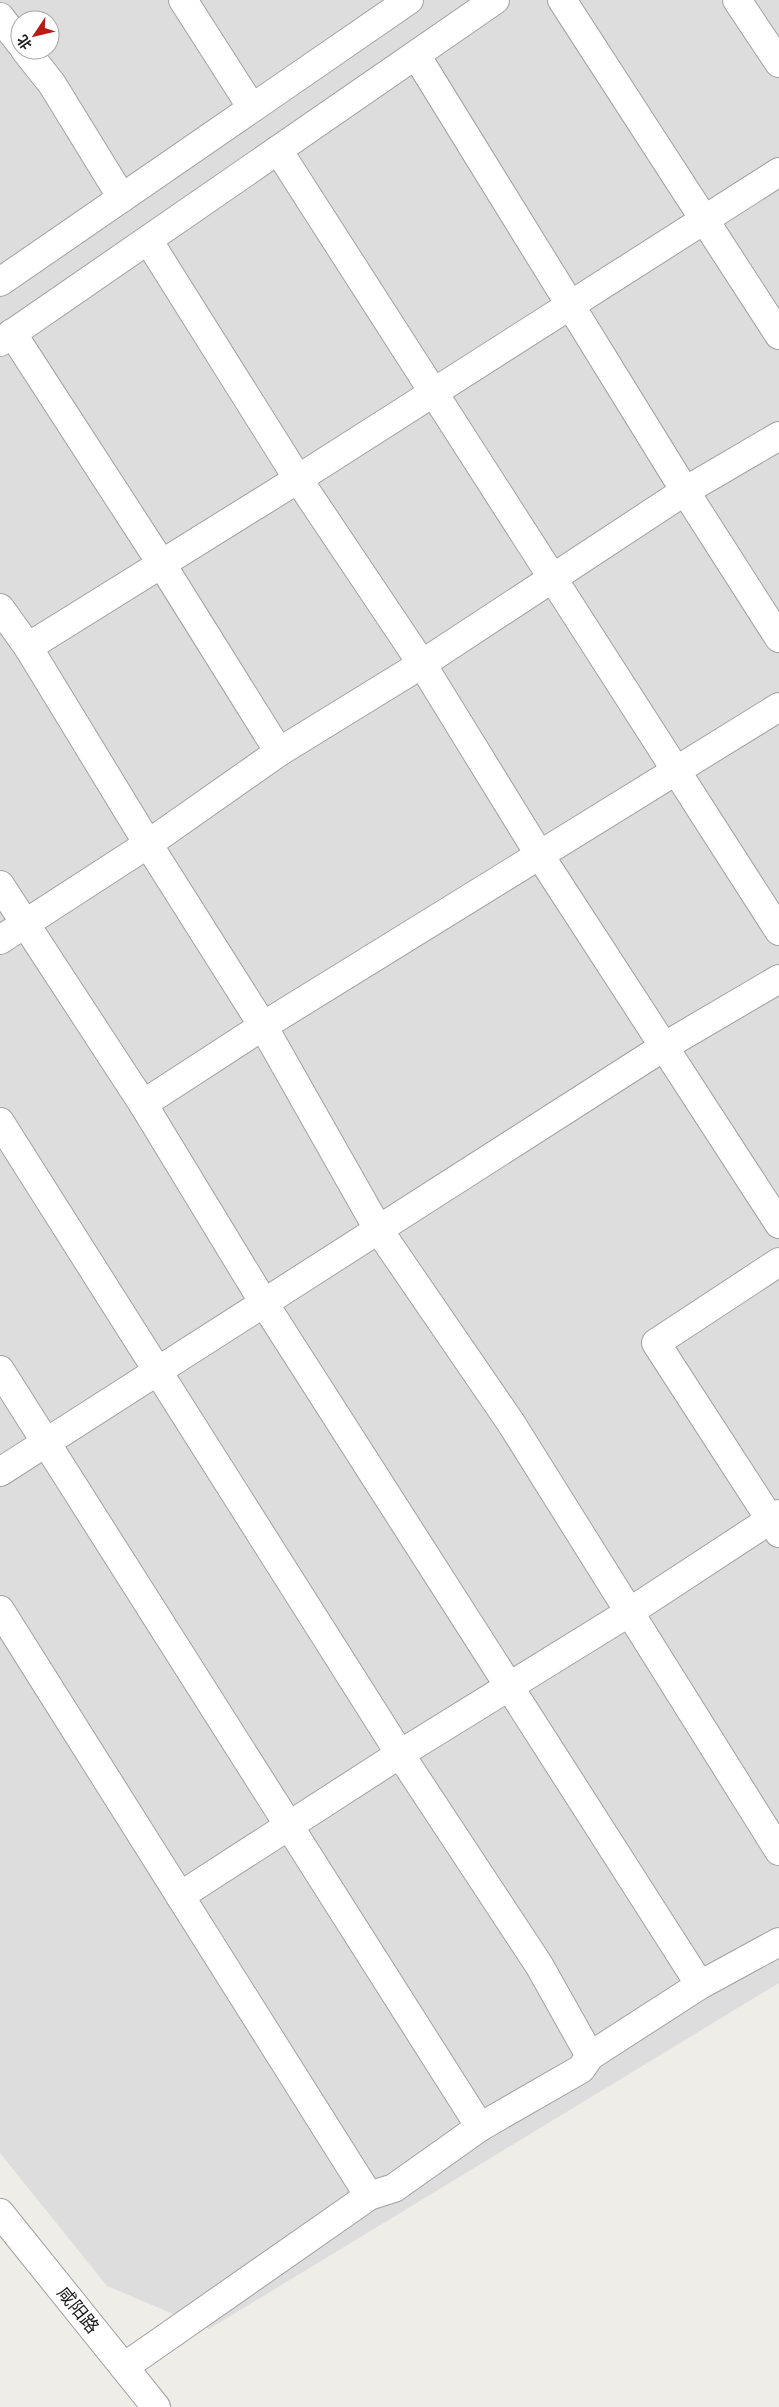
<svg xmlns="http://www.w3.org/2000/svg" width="779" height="2407" viewBox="0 0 779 2407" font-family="Rubik,'Noto Sans SC',sans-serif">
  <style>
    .residential { fill: #dedddd; fill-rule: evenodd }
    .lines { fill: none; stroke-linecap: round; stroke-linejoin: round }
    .minor-casing { stroke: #a1a1a1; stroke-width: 30 }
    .tertiary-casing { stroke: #a1a1a1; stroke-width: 30 }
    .minor { stroke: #fff; stroke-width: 28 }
    .tertiary { stroke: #fff; stroke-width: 28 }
    .labels { text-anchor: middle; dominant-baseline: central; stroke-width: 4; stroke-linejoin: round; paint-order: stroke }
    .street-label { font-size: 18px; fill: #202020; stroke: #fff }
  </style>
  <rect width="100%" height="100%" fill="#efede7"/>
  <path class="residential" d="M0,0H779V1983L209,2329L107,2286L0,2153ZM20,20H50V50H20Z"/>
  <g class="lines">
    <g class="minor-casing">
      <g id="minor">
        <polyline points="183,0 252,108"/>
        <polyline points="562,0 779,335"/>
        <polyline points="737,0 779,63"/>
        <polyline points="0,17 20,43"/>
        <polyline points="25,50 52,84 122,198"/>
        <polyline points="416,55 685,491 779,638"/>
        <polyline points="278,150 779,931"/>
        <polyline points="148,240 298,479 422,664 539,854 779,1224"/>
        <polyline points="12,333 161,563 279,752"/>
        <polyline points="0,608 28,647 148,844 263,1026 378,1229 511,1423 779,1851"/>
        <polyline points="28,647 298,479 779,172"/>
        <polyline points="0,885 143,1104 264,1303 700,1985"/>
        <polyline points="0,940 148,844 279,752 422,664 685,491 779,436"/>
        <polyline points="143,1104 263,1026 779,707"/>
        <polyline points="0,1122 400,1754 539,1965 590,2056"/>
        <polyline points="779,1262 656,1343 779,1533"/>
        <polyline points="0,1370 480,2127"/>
        <polyline points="0,1472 665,1046 779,979"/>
        <polyline points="0,1610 369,2196"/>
        <polyline points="180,1896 400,1754 628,1613 779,1514"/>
        <polyline points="124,2367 369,2196 394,2188 480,2127 581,2069 590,2056 700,1985 779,1942"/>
      </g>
    </g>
    <g class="tertiary-casing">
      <g id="tertiary">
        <polyline points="0,282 409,0"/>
        <polyline points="0,342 495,0"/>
        <polyline points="0,2213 156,2407"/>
      </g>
    </g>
    <use href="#minor" class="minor"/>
    <use href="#tertiary" class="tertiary"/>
  </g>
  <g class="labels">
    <g class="street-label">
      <text transform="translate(78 2310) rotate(51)">咸阳路</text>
    </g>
  </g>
  <g transform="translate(35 35) rotate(235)"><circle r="24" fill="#ffffff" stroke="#a6a6a6"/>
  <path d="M0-4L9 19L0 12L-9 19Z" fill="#b71c18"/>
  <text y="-8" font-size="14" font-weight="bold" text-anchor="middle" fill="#202020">北</text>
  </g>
</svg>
